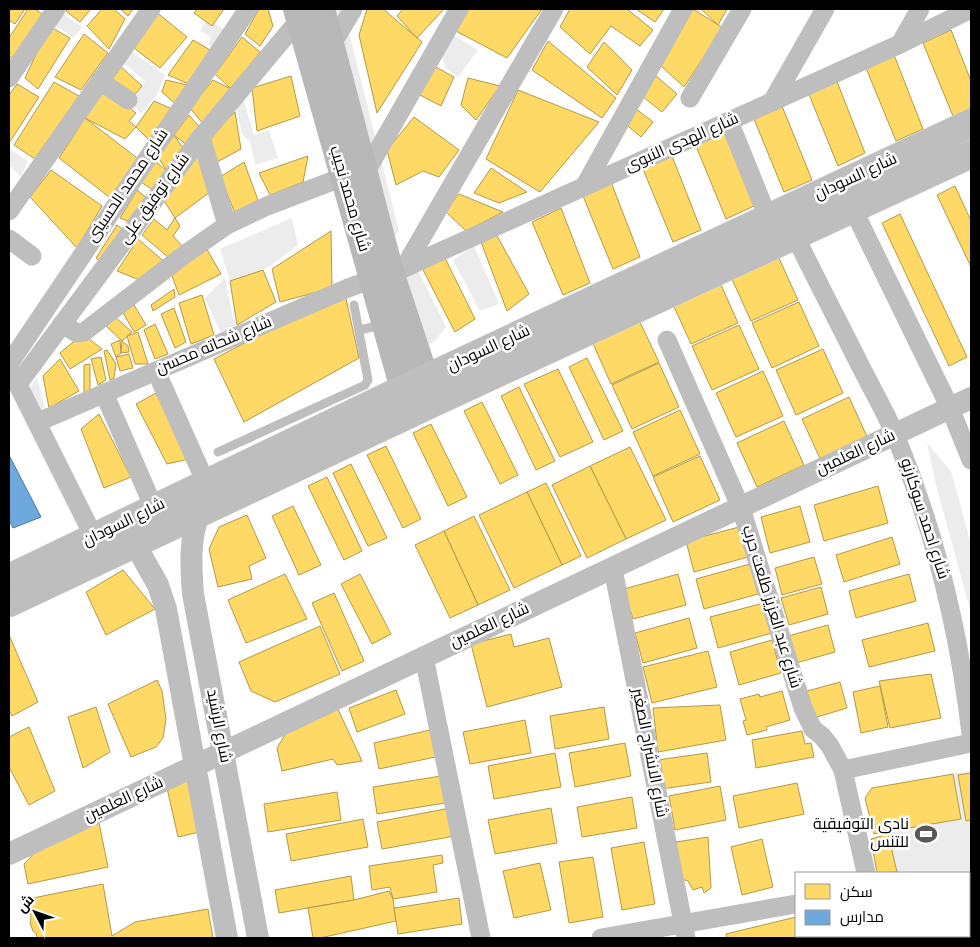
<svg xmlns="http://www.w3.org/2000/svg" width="980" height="947" viewBox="0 0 980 947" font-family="Overpass,Cairo,sans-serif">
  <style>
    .green { fill: #ececec }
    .homes { fill: #ffd966; stroke: #b29847 }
    .schools { fill: #6fa8dc; stroke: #4e769a }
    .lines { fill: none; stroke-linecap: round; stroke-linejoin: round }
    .primary-casing { stroke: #dbdbdb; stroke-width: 29 }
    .service { stroke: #bebebe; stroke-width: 9 }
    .minor { stroke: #bebebe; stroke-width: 19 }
    .tertiary { stroke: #bebebe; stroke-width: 22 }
    .secondary { stroke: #b8b8b8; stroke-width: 26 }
    .primary { stroke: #bebebe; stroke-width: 28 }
    .labels { text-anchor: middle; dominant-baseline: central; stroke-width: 5; stroke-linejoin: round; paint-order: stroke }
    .street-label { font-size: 16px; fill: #000; stroke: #fff }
    .poi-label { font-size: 16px; fill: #000; stroke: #fff; text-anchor: end }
  </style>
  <rect width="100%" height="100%" fill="#fff"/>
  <g class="green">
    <polygon points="326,9 343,9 399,231 387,246"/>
    <polygon points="59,11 82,27 74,38 52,23"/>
    <polygon points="208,18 228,33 215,49 208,45 211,37 200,31"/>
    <polygon points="450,33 478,50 458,77 446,68 440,52"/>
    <polygon points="128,49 165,75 158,93 141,114 132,103 145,81 120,60"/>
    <polygon points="243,98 254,135 269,130 278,158 255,165 250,142 242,134 235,103"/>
    <polygon points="11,150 28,161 21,177 9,165 9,151"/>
    <polygon points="292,218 298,245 269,267 230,281 220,249"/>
    <polygon points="474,246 499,304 480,311 453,260"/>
    <polygon points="417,268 446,327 434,342 421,346 397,274"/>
    <polygon points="225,278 235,328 220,332 205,298"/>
    <polygon points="37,377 45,408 36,412 29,390"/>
    <polygon points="927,443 951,471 971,544 971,613 936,485"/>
    <polygon points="971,771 971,938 905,938 904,936 969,936 969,873 890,873 871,795 877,788"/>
  </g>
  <g class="homes">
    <polygon points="9,9 25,9 15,24 9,20"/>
    <polygon points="28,9 35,9 46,17 16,61 9,56 9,38"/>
    <polygon points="68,9 91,9 80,22 66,11"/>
    <polygon points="102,9 114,9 125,19 109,49 87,26"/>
    <polygon points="120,9 133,9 128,16"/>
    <polygon points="197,9 224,9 212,26 194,13"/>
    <polygon points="259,9 268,9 273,26 260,46 245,34"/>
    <polygon points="367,9 383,9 422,42 377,113 359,35"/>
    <polygon points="403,9 444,9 417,38 397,16"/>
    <polygon points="465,9 542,9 507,58 454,30"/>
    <polygon points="570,9 627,9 653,30 640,46 611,26 590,54 560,27"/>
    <polygon points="636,9 664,9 655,22"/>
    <polygon points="693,9 723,28 684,87 661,66"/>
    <polygon points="701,9 727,9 718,25"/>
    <polygon points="155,11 187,37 160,68 134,48"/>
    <polygon points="49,26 70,38 38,89 25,78"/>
    <polygon points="951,30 971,81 971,108 953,116 923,43"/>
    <polygon points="84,34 108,53 81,90 55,77"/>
    <polygon points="242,37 260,52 231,89 215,74"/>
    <polygon points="193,40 212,51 193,86 168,75"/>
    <polygon points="548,41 616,98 602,118 532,70"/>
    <polygon points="604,42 632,70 617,95 587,67"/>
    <polygon points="894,55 923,129 896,141 866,68"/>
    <polygon points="118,64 142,86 132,98 106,80"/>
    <polygon points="434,66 454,77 441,106 418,94"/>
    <polygon points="291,76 300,116 257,131 252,88"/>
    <polygon points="656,76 677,94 662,112 642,96"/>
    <polygon points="468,78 500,86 476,120 461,105"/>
    <polygon points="836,79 865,153 838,166 808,92"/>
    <polygon points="166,80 192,86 177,105 162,92"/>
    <polygon points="213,80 231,89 203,124 190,108"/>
    <polygon points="54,82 79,96 35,159 14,145"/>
    <polygon points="17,84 39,97 9,143 9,95"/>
    <polygon points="106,88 136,113 129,121 136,127 125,139 85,118"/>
    <polygon points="518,90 599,122 540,192 486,159"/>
    <polygon points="154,101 174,110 150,141 136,127"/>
    <polygon points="782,106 812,180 784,192 754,119"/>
    <polygon points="635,108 653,122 641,137 623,122"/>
    <polygon points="235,112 241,149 215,163 208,137"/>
    <polygon points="189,115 200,128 187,145 174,135"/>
    <polygon points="414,117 459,150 439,177 423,171 396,185 387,150"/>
    <polygon points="85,118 141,161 113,200 59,158"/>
    <polygon points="724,132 754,206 726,219 696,146"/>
    <polygon points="174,135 185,151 167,171 158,157"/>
    <polygon points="197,153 210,192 175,218 163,199"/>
    <polygon points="308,156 303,182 270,195 259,173"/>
    <polygon points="672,156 701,230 673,242 643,169"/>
    <polygon points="155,161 167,171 153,190 141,182"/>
    <polygon points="244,162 258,200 235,213 220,177"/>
    <polygon points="491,168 527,192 499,203 474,193"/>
    <polygon points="51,170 102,206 77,248 30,197"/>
    <polygon points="611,182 640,257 613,269 583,196"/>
    <polygon points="955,186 971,221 971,267 937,195"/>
    <polygon points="137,190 148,199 132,223 120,218"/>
    <polygon points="459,194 503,212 466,231 445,211"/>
    <polygon points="561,208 590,283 563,295 532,222"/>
    <polygon points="900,214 967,357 949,366 882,223"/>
    <polygon points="175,218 180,226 173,236 184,248 169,258 142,235 154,219 167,230"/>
    <polygon points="117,225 126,232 103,265 96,258"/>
    <polygon points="331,231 332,288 280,302 272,269"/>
    <polygon points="496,234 529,294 507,311 481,242"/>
    <polygon points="138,239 167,264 142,281 117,271"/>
    <polygon points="205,246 221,274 179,295 171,273"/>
    <polygon points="444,256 475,319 455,332 422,268"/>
    <polygon points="778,256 798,300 751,321 731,277"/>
    <polygon points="263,270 276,302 237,325 230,281"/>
    <polygon points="718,278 738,323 691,344 671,300"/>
    <polygon points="174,289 175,297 153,311 151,305"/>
    <polygon points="345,294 359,358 244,422 214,359 292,318"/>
    <polygon points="202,295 214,335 191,344 179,303"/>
    <polygon points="799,302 819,346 772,368 752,323"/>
    <polygon points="134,305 146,325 134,332 122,311"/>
    <polygon points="174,308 186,342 175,348 161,314"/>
    <polygon points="114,316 132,332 122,341 106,326"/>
    <polygon points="638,318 659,362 611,384 591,339"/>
    <polygon points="155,324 168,354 155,359 144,330"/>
    <polygon points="739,325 759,369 712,390 692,346"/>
    <polygon points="138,332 148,364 135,364 127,336"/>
    <polygon points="83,334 102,349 70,369 60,353"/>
    <polygon points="120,340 121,353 116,357 111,344"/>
    <polygon points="122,341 128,346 129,352 121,353"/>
    <polygon points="823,349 843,393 796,415 776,370"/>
    <polygon points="107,350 116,364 114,378 110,380 104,351"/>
    <polygon points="129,354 133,368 120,371 116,357"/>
    <polygon points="101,357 106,380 98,385 91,359"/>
    <polygon points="587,358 623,431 604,440 569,367"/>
    <polygon points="60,359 79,391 49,408 43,376"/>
    <polygon points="659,363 679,407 632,429 612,385"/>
    <polygon points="90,364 90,390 84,393 84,365"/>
    <polygon points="558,369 593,442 560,457 524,384"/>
    <polygon points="763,371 783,416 736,437 716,393"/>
    <polygon points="519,387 555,461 536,470 501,396"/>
    <polygon points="156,393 189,459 167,464 136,404"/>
    <polygon points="849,397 869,441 822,463 802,419"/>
    <polygon points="482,402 518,475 500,484 464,411"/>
    <polygon points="680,410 700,454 653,476 633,432"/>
    <polygon points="99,414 131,477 104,488 81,429"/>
    <polygon points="784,421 804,465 757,487 737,443"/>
    <polygon points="431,424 467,497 448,506 413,433"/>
    <polygon points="386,446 421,519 403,528 367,455"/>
    <polygon points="630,447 666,520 626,539 590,466"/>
    <polygon points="700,456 720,500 673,522 653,477"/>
    <polygon points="351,464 387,538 368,546 333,473"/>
    <polygon points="590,466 626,539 587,558 552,485"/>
    <polygon points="327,477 362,551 344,560 308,486"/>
    <polygon points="546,483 581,556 562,565 527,492"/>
    <polygon points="878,486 888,523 824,541 814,505"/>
    <polygon points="527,492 562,565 514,588 479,515"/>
    <polygon points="293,506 321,565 299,575 272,516"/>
    <polygon points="800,506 810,542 770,553 761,517"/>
    <polygon points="247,515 266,558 249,566 252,579 218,587 209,549 219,527"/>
    <polygon points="474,516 510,590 478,605 444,531"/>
    <polygon points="739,527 748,557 694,572 686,541"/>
    <polygon points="444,531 478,605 450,618 415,545"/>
    <polygon points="892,537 900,564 844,582 836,555"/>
    <polygon points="814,557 822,584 782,595 775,568"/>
    <polygon points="750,564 758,594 704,609 696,579"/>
    <polygon points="123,570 155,609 106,635 86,592"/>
    <polygon points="285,574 307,619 246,643 228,600"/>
    <polygon points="360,574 391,634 372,644 341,584"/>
    <polygon points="678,574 686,605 633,619 624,589"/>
    <polygon points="909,574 916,601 856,618 849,591"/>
    <polygon points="821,587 828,614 789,625 781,598"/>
    <polygon points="334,593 364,661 342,671 312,603"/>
    <polygon points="764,603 772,633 718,648 710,617"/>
    <polygon points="689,618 697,648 643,663 635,633"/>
    <polygon points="928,623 935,651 869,667 862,640"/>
    <polygon points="828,625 835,652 796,663 788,636"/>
    <polygon points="320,626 340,674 275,702 251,691 239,662"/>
    <polygon points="511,634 514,647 549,638 562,687 487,707 471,644"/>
    <polygon points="9,635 38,702 12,716 9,710"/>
    <polygon points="772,640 781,673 739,685 730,652"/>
    <polygon points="708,651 717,687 652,703 643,667"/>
    <polygon points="931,674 941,718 890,728 879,681"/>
    <polygon points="157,680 162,691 166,719 163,738 156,747 131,757 108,704"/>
    <polygon points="840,682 847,708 807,720 800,693"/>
    <polygon points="880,686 888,727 861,733 853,692"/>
    <polygon points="396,690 405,714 357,732 349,708"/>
    <polygon points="782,691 790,720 766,727 767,730 747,735 743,721 746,720 740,699 759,694 760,697"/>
    <polygon points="336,705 362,761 337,765 333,759 282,771 277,748 289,728"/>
    <polygon points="720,705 726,740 658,752 653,708"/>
    <polygon points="96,707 110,752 83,768 68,717"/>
    <polygon points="604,707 609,739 555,749 550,716"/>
    <polygon points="525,720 531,753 470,764 463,732"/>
    <polygon points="29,727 55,791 29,805 9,767 9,737"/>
    <polygon points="434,729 440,756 379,769 374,743"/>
    <polygon points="802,731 805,744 811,743 814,757 756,768 752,740"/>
    <polygon points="625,743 631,776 575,787 569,753"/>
    <polygon points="555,753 561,787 494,799 488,766"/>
    <polygon points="707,753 711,782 661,789 657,760"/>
    <polygon points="971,773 971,820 966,821 958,775"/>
    <polygon points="953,774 961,819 874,834 865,798 872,788"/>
    <polygon points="191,775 204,831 178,837 167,788"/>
    <polygon points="447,775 451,802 377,814 373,787"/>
    <polygon points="797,783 804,814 739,828 733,796"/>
    <polygon points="720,786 726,820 675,830 669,796"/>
    <polygon points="337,792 341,820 268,832 264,804"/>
    <polygon points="632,797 637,828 582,837 577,807"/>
    <polygon points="450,808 455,836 382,849 377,822"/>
    <polygon points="551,808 557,843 495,854 488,820"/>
    <polygon points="363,819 368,847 291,861 286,834"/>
    <polygon points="99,823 108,867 28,884 24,864 38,849"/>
    <polygon points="888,834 897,872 877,873 871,839"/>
    <polygon points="708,837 711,888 704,893 702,887 693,890 688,881 681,879 676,842"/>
    <polygon points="762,839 773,887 742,895 731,847"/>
    <polygon points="644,842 655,904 622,910 611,848"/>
    <polygon points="442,855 443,863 433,865 437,892 393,899 390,887 372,890 369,866"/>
    <polygon points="593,857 603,917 569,923 559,862"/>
    <polygon points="540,863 551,910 514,918 503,871"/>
    <polygon points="351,876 354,900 279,913 275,890"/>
    <polygon points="103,884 112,936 135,922 208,909 213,938 37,938 36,933 33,931 30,923 31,918 28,899"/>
    <polygon points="389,891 393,899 396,921 320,938 313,938 308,908 354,900"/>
    <polygon points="459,898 462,924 398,934 394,908"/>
    <polygon points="796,917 796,936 871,936 872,938 727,938 726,934"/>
  </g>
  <polygon class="schools" points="9,455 41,517 13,528 9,520"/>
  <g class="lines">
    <g class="primary-casing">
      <g id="primary">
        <polyline points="9,578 403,389 971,123"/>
        <polyline points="9,603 433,403 971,154"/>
      </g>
    </g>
    <g class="service">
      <polyline points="359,330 382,325"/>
      <polyline points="218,452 365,385 368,380 354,305"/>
    </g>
    <g class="minor">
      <polyline points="332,44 353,9"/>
      <polyline points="900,44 920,9"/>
      <polyline points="9,78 56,9"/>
      <polyline points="100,81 128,100"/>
      <polyline points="690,98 742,9"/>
      <polyline points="772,102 825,9"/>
      <polyline points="729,121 768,218"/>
      <polyline points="201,137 227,225"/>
      <polyline points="364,175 459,9"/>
      <polyline points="584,187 683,9"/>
      <polyline points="853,209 950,408 971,460"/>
      <polyline points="9,211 151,9"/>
      <path d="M795,236C817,281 840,325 862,369C873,391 886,413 896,437C936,534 959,629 971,734"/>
      <polyline points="9,239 32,256"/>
      <polyline points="404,268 554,9"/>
      <polyline points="62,324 77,333 84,332 184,255 227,225 267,206 343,177"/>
      <polyline points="667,340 741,508 803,708 813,729 822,736 830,746 843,770 866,873"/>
      <polyline points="9,364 248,9"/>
      <polyline points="156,371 206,483"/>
      <polyline points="13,375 94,537"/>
      <polyline points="18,384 201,137 299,20"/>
      <polyline points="104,393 154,508"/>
      <polyline points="38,422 348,288 404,268 900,44 971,9"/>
      <polyline points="613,569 686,938"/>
      <polyline points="424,657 481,938"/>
      <polyline points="843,770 971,743"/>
      <polyline points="878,936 878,938"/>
      <polyline points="601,938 796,904"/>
    </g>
    <g class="tertiary">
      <path d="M199,514C189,541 191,566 193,594L258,938"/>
      <polyline points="135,544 158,585 166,609 227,938"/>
      <polyline points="9,854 971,398"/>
    </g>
    <g class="secondary">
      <polyline points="296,9 403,389"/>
      <polyline points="322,9 391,272 426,378"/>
    </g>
    <use href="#primary" class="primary"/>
  </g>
  <defs>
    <g id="stadium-bare" transform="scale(1.725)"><path d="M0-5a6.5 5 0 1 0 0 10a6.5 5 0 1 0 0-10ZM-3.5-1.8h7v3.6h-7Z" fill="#595959" stroke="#fff" stroke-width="2.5" paint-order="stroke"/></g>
  </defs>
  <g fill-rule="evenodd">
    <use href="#stadium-bare" x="926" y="834"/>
  </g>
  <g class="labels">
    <g class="street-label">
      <text transform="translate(682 143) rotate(-24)">شارع الهدى النبوى</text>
      <text transform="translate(856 177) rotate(-25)">شارع السودان</text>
      <text transform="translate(128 186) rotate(-56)">شارع محمد الحسينى</text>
      <text transform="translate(155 199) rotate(-54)">شارع توفيق على</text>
      <text transform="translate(349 199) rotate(74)">شارع محمد نجيب</text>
      <text transform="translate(214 346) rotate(-23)">شارع شحاته محسن</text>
      <text transform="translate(489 349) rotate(-25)">شارع السودان</text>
      <text transform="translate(856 453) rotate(-25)">شارع العلمين</text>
      <text transform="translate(924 519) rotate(72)">شارع احمد سوكارنو</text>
      <text transform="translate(124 523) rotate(-26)">شارع السودان</text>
      <text transform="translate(771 607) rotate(73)">شارع عبد العزيز طلعت حرب</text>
      <text transform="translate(490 626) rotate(-25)">شارع العلمين</text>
      <text transform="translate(218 726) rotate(79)">شارع الرشيد</text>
      <text transform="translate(649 753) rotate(79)">شارع الانشراح الصغير</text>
      <text transform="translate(124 800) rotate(-25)">شارع العلمين</text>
    </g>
    <g class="poi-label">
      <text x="909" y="825">نادى التوفيقية<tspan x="909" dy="18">للتنس</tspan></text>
    </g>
  </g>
  <rect width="980" height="947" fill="none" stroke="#000000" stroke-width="20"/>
  <rect x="795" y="872" width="175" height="65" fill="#ffffff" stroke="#999999"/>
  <rect x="805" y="884" width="25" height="15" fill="#ffd966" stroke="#999999"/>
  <text x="840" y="897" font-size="15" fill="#000000">سكن</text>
  <rect x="805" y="910" width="25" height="15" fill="#6fa8dc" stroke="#999999"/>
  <text x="840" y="922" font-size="15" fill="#000000">مدارس</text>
  <g transform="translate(35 912) rotate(311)" stroke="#ffffff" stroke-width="4" paint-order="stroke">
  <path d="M0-4L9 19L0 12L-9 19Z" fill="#000000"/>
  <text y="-8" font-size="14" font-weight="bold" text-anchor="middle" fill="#000000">ش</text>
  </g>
</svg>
